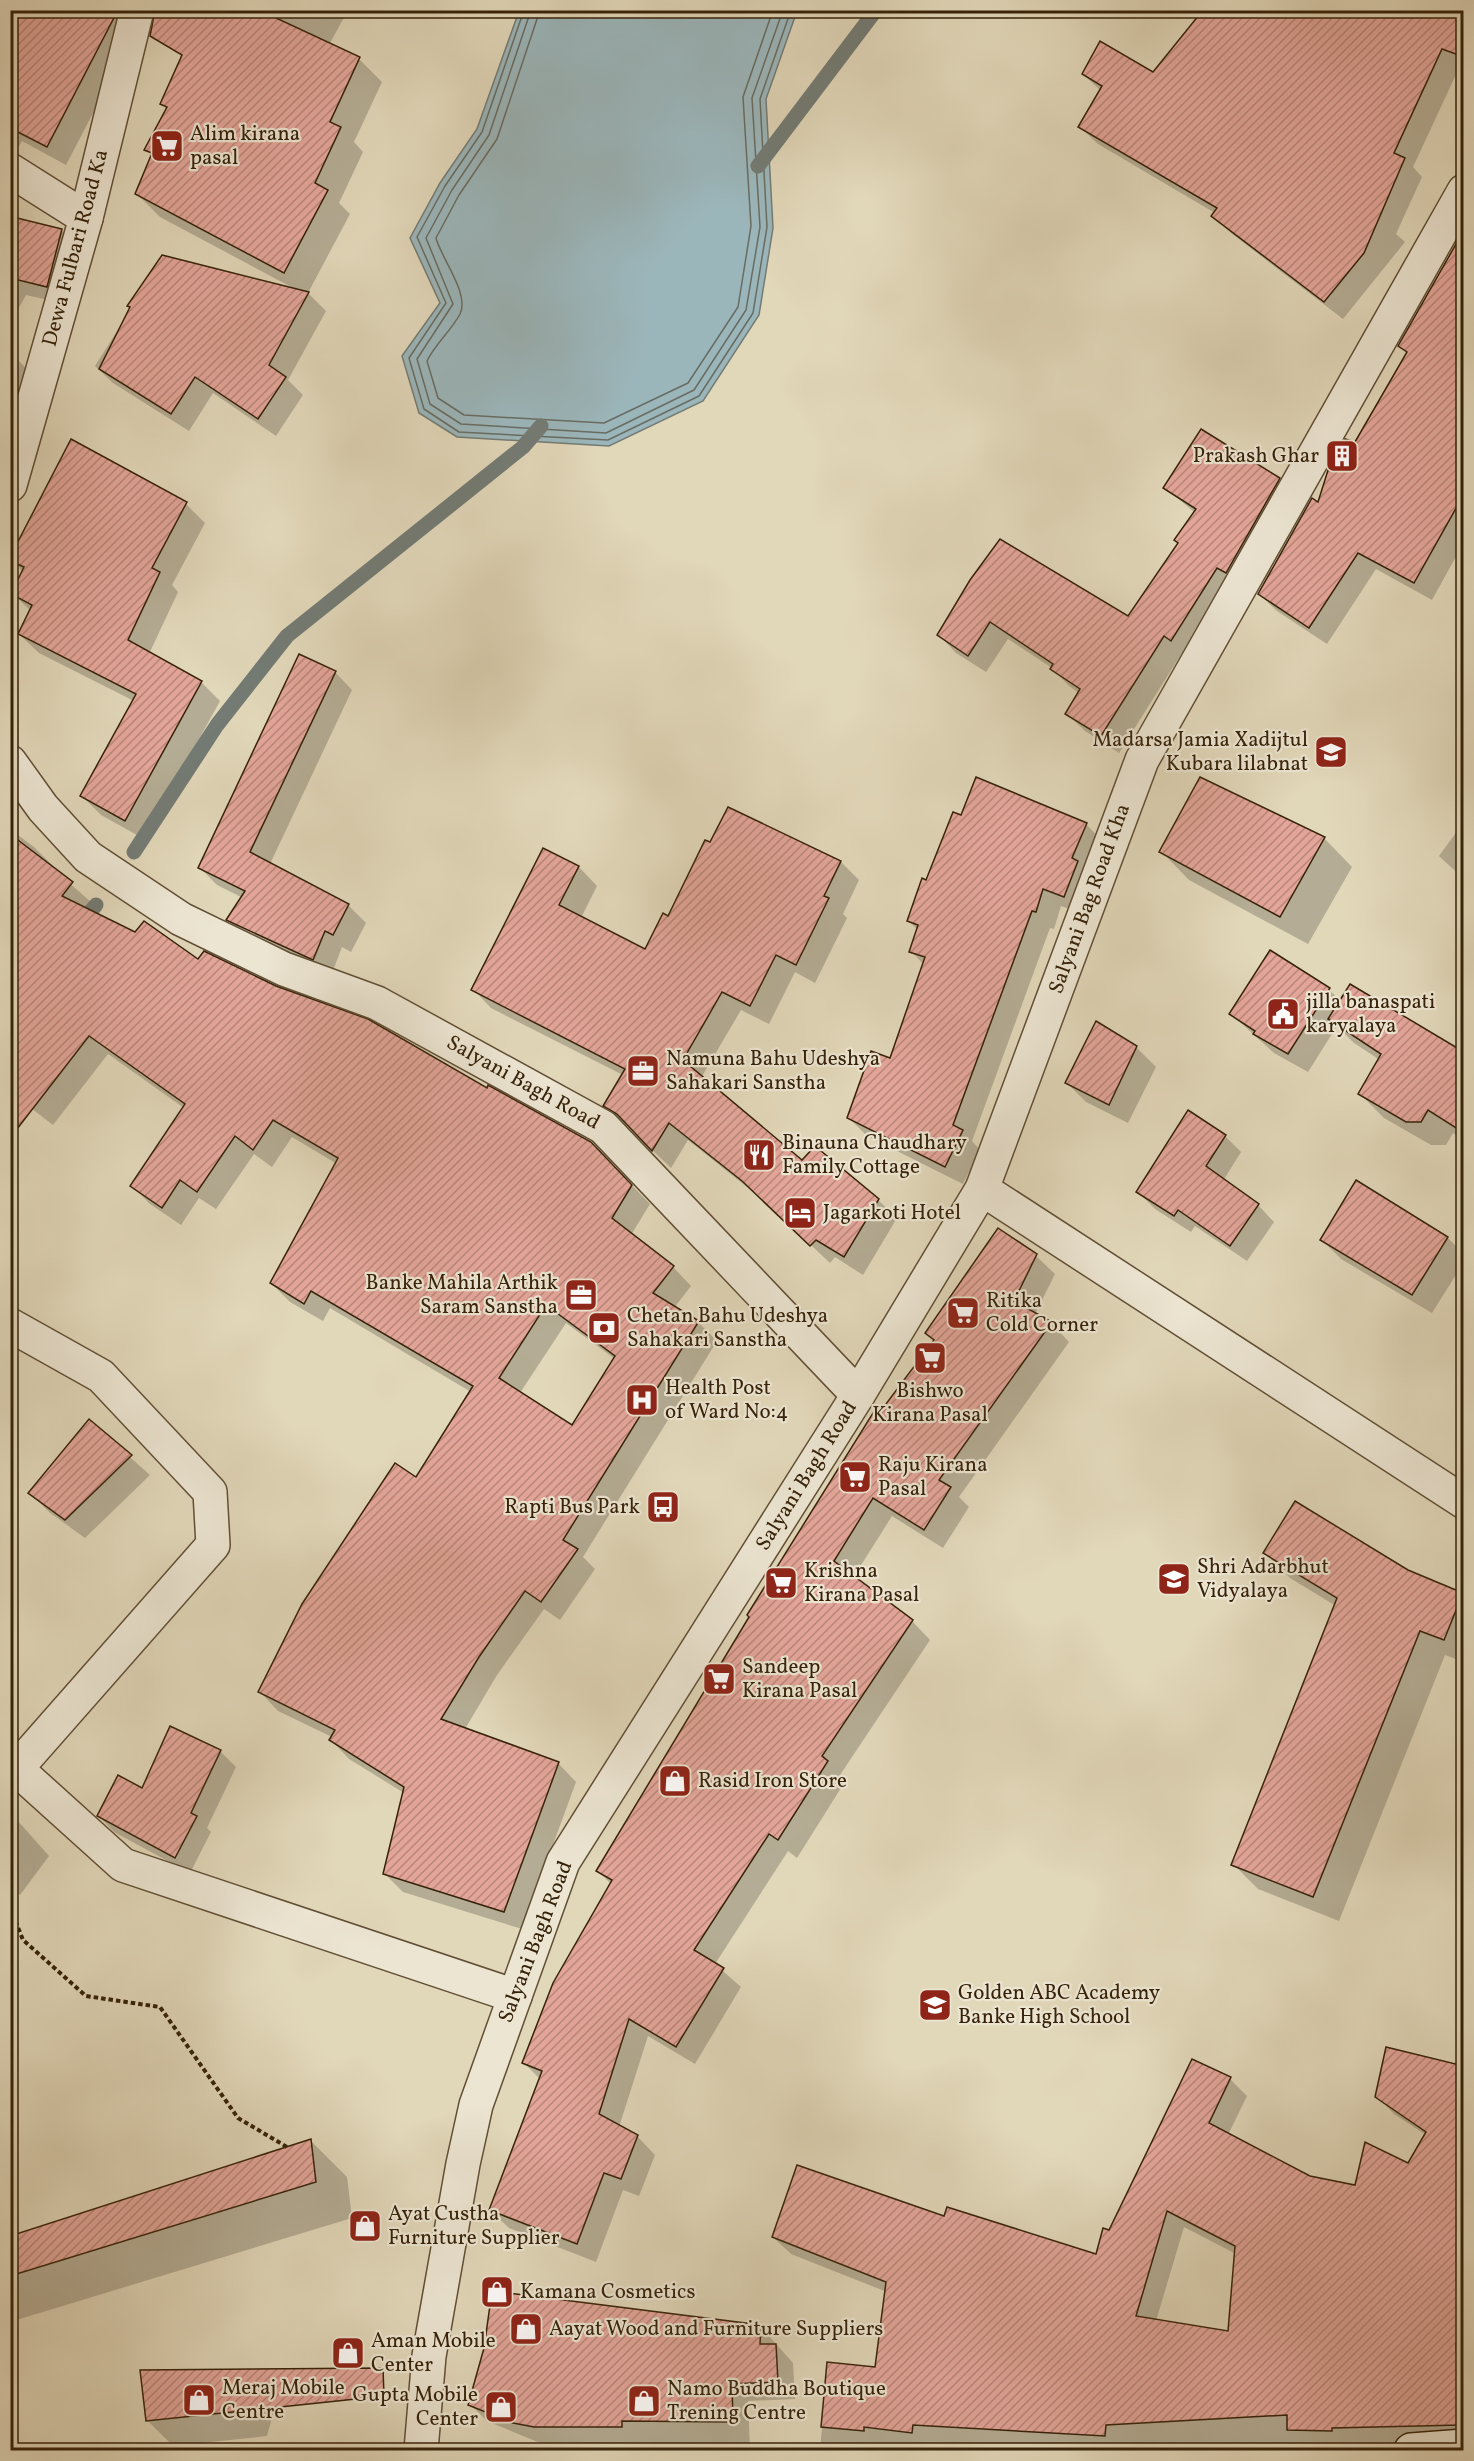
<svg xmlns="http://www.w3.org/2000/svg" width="1474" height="2461" viewBox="0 0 1474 2461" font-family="Vollkorn,serif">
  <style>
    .water { fill: #9bb6bb; stroke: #737b74; stroke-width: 1.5 }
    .shadow { fill: #0003; fill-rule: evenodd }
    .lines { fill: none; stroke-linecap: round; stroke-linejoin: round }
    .shore { stroke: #686c62; stroke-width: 1.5 }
    .stream { stroke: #737b74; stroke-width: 15 }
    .building { fill: url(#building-hatch); stroke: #362209; stroke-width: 1.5; fill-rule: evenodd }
    .minor-casing { stroke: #614f35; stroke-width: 36 }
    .tertiary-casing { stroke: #614f35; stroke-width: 36 }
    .secondary-casing { stroke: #362209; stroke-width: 36 }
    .path { stroke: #362209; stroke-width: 4; stroke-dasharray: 4.5 3; stroke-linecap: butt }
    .minor { stroke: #ece5d2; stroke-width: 33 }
    .tertiary { stroke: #ece5d2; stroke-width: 33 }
    .secondary { stroke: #ece5d2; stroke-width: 33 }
    .labels { text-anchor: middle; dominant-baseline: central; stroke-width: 4.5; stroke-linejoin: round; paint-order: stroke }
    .poi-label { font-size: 21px; fill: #362209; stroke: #ece5d2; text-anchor: start }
    .street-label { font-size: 21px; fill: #362209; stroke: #ece5d2 }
  </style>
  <defs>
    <pattern id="building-hatch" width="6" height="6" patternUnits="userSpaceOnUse" patternTransform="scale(1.5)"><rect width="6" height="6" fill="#e3a599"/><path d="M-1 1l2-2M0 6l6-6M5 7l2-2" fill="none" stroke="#b9867b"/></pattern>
  </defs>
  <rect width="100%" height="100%" fill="#e1d7b9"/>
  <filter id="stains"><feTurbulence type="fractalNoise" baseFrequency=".00333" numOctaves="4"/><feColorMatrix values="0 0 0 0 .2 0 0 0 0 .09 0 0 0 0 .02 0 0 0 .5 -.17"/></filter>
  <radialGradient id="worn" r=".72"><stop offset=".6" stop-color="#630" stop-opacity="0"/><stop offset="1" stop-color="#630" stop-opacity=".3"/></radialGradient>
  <polygon class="water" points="519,11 797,11 766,99 773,228 759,315 703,401 609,446 457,437 419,413 402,356 440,303 410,238 440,183 477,129"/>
  <g class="shadow">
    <polygon points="10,10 139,10 144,15 66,165 22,141 10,162"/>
    <polygon points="199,10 348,10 329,45 359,59 382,82 354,142 363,152 339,203 350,214 308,293 326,311 288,380 303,395 276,436 213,393 189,431 113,383 95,366 131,309 129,306 295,289 160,217 137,194 152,155 146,149 168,110 161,103 184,56"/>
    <polygon points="1464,16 1464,67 1460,66 1413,167 1422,177 1396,234 1405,242 1343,319 1231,233 1213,215 1215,213 1098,144 1080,127 1101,91 1083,74 1153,74"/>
    <polygon points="10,218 61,230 80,249 66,304 26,295 10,324"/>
    <polygon points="1464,233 1464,542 1432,600 1376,569 1327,644 1277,611 1259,594 1319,505 1408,354 1400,346"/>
    <polygon points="10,357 20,362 38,381 10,434"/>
    <polygon points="1279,479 1296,497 1189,657 1182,653 1119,753 1085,731 1067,714 1079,693 1069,686 1052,668 1008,639 986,672 956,653 939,635 971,581 1128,618 1180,544 1195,513 1165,487"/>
    <polygon points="186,504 205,523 172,585 178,592 149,654 201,682 220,701 144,839 101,815 81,795 134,701 39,653 19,634 31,611 13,594 23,572 11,560"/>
    <polygon points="335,672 352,690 270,864 349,906 366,923 351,952 342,947 331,976 245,937 228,920 243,898 217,885 200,868"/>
    <polygon points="728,809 841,862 859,880 843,914 847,918 815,983 795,972 769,1024 741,1010 701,1078 802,1162 878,1200 897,1218 863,1275 835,1257 830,1263 762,1199 688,1140 671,1168 605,1105 623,1075 491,1008 473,989 544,850 579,867 597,886 581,918 645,951 669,918"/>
    <polygon points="962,817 1086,824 1104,843 1083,914 1061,906 1054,929 1050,928 972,1141 980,1150 963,1184 867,1136 848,1117 891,1060 924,965 911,951 918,930 908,921"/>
    <polygon points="1463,823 1464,824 1464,879 1439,856"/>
    <path d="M10,829L34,847L52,865L51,867L91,902L85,909L199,962L610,1163L650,1204L631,1235L673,1267L691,1286L674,1308L698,1322L717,1341L583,1557L595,1569L560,1620L544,1609L497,1675L465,1729L558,1763L576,1782L522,1929L403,1892L384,1873L404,1793L349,1759L331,1740L332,1737L278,1711L260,1692L416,1479L471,1392L330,1308L323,1321L290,1302L271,1283L337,1164L292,1137L272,1167L254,1154L216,1209L199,1198L181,1225L150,1204L132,1186L184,1108L108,1054L53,1125L10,1092ZM566,1323L615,1359L572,1427L520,1393Z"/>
    <polygon points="1324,838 1352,867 1308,944 1189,880 1161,851"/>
    <polygon points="1329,990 1341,1001 1464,1054 1464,1140 1453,1133 1446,1145 1431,1145 1384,1118 1360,1094 1380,1060 1354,1043 1337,1026 1308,1072 1274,1053 1231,1014"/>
    <polygon points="1136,1047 1156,1067 1128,1123 1086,1102 1067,1083"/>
    <polygon points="1225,1136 1241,1152 1223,1181 1258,1205 1274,1222 1247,1261 1195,1226 1191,1232 1155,1209 1138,1192"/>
    <polygon points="1448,1238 1464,1254 1464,1262 1432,1313 1341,1259 1322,1240"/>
    <polygon points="1036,1256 1055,1274 1035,1314 1051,1323 1069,1342 959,1497 969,1507 943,1548 892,1516 853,1578 912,1621 930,1640 840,1775 846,1780 797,1858 788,1851 715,1964 741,1987 695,2064 648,2036 619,2127 637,2136 655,2155 639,2196 623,2190 596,2262 509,2228 490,2210 540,2079 524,2063 611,1884 598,1871 878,1418 935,1341 927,1333"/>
    <polygon points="89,1421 150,1475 85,1538 49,1512 30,1493"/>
    <polygon points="1265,1553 1407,1572 1464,1595 1464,1662 1445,1655 1339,1921 1258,1889 1233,1864 1336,1606 1290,1578"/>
    <polygon points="220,1751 236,1767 207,1828 211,1832 190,1873 114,1832 99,1816"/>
    <polygon points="10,1812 49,1856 20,1895 10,1886"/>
    <path d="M1464,2073V2444L1421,2450H820L828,2364L877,2369L887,2292L791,2254L773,2237L945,2218L1097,2256L1110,2232L1230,2079L1247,2096L1228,2135L1310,2177L1356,2187L1409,2165L1426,2135L1394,2114L1377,2096ZM1184,2227L1236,2254L1230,2332L1156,2321Z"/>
    <polygon points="311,2141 347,2177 352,2218 10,2322 10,2237"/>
    <polygon points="760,2326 793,2363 795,2399 748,2401 750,2450 630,2450 630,2445 565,2443 563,2450 557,2450 487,2421 470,2404"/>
    <polygon points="278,2396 267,2436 173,2446 147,2420"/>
  </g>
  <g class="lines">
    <g class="shore">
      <polyline points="524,10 482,132 445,186 417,237 446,303 409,358 424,409 459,432 608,440 699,396 753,313 767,227 760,99 791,10"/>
      <polyline points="531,10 489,135 452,190 426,238 453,304 417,359 430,404 461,424 606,433 694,390 746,310 760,227 752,98 783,10"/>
      <path d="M540,10L497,139L459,195L436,238C441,258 470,294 460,314C451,331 435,344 427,361L438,398L464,415L604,423L688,383L738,307L751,226L743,97L773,10"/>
    </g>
    <g class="stream">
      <polyline points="758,166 876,10"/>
      <polyline points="134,852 217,725 287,636 523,447 541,426"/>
      <polyline points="79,925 96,905"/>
    </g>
  </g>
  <g class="building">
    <polygon points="10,10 118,10 47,147 10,128"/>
    <polygon points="155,10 259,10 360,57 330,122 341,127 315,183 328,190 284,273 135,194 152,153 144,150 167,107 160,104 182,55 150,36"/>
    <polygon points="1203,10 1464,10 1464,57 1442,49 1394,153 1405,158 1364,253 1324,302 1211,216 1217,208 1078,127 1102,86 1082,74 1100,41 1153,72"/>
    <polygon points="17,218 62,229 47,287 10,278 10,244"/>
    <polygon points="1464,230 1464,494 1414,583 1358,553 1309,628 1258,594 1312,498 1318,502 1329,467 1345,439 1355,442 1407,352 1398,346"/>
    <polygon points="162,255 309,292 269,365 286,377 258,419 195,377 171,414 99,369 130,307 127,306"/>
    <polygon points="1201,429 1280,478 1226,573 1217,568 1171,641 1164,636 1101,736 1065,714 1080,689 1050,669 1053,664 990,622 968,656 937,635 970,580 1000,539 1128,616 1178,543 1174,540 1196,509 1163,488"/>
    <polygon points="71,439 187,502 152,568 160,572 128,640 202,681 125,821 80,796 136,694 18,634 32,605 11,594 24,567 10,561 10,557"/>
    <polygon points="299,654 336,671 250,852 349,904 333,935 325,931 313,960 226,920 245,891 198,868"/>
    <polygon points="976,777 1087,823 1072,858 1078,861 1064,897 1043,889 1036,912 1032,911 953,1125 963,1130 945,1167 847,1118 871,1051 890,1058 925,957 909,952 918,925 907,921 922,878 926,880 953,812 961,815"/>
    <polygon points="1200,777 1325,837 1280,917 1159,852"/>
    <polygon points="728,807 841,861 824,896 829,898 796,965 776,955 750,1006 722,992 683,1060 802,1160 815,1146 879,1199 844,1257 816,1240 810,1246 742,1181 669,1123 652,1151 617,1114 603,1106 625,1069 471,990 543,848 579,866 559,905 645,949 663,913 668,916 705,840 710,842"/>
    <path d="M10,834L73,882L62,896L135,932L144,921L198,959L204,951L276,986L368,1019L487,1088L488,1085L591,1142L632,1185L612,1218L674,1266L653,1293L699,1321L563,1540L578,1549L541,1602L525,1591L479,1657L441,1719L559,1762L504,1912L383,1874L404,1787L329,1740L335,1730L258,1692L302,1604L395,1463L416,1477L473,1386L311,1291L304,1304L270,1283L338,1158L273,1120L253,1150L235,1136L197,1192L180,1180L162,1208L130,1186L185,1104L89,1036L10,1138ZM546,1305L615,1356L572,1425L499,1378Z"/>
    <polygon points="1270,950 1330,988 1288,1054 1253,1034 1255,1031 1229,1014"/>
    <polygon points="1350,984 1464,1052 1464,1133 1428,1110 1421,1122 1406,1122 1358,1094 1381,1054 1328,1019"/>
    <polygon points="1096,1021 1137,1046 1109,1105 1065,1083"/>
    <polygon points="1188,1110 1226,1135 1206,1166 1259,1204 1230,1246 1178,1210 1174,1216 1136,1192"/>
    <polygon points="1356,1180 1448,1237 1412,1295 1320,1240"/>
    <polygon points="998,1228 1037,1254 1014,1301 1052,1322 939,1480 951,1487 924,1530 873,1498 834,1561 913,1620 822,1756 828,1761 778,1840 769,1834 694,1950 724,1968 676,2047 629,2019 599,2114 638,2135 621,2179 604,2173 577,2244 489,2210 542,2071 522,2063 553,1983 612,1880 596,1871 749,1617 747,1615 873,1413 877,1416 934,1340 925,1333"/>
    <polygon points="89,1419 132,1455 65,1520 28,1493"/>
    <polygon points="1295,1501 1408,1570 1463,1593 1444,1640 1420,1631 1313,1897 1231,1865 1337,1598 1263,1553"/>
    <polygon points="170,1726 221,1750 191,1813 197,1816 175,1858 97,1816 118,1775 142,1788"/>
    <path d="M1386,2047L1464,2066V2345L1456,2344L1461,2425L1332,2428V2431L1287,2430V2415L1106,2425L1105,2436L913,2425L912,2433L864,2427V2431L821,2427L827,2362L875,2367L886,2282L772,2237L797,2165L944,2216L947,2207L1096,2254L1103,2228L1109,2230L1192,2059L1231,2077L1209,2123L1310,2176L1355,2185L1365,2142L1408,2163L1426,2132L1375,2097ZM1167,2211L1235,2246L1228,2331L1136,2316Z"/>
    <polygon points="311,2139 316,2182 10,2276 10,2236"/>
    <polygon points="492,2291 761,2325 760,2344 776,2344 778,2382 732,2384 733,2422 622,2421 622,2427 534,2427 513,2423 468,2405 484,2348"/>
    <polygon points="383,2368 384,2396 146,2421 140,2370"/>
  </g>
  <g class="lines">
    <g class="minor-casing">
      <g id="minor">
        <polyline points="10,170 86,218"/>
        <polyline points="982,1189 1464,1502"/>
        <polyline points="10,1325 101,1376 210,1492 213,1545 16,1769"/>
        <polyline points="858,1395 982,1189 1142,760 1464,191"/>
        <polyline points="10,1763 123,1865 515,1996"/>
      </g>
    </g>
    <g class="tertiary-casing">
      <g id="tertiary">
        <polyline points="10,485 86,218 137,10"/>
        <polyline points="10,762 43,808 88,857 181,919 284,969 377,1003 603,1127 858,1395 563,1862 476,2105 463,2164 429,2356 421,2450"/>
      </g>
    </g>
    <g class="secondary-casing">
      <polyline id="secondary" points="1411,2450 1464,2446"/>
    </g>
    <polyline class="path" points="10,1907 23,1940 86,1996 160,2007 238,2118 287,2147"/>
    <use href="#minor" class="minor"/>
    <use href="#tertiary" class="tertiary"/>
    <use href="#secondary" class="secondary"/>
  </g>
  <defs>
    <g id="supermarket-square" transform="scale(1.725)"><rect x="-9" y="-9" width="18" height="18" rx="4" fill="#8f2418" stroke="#ece5d2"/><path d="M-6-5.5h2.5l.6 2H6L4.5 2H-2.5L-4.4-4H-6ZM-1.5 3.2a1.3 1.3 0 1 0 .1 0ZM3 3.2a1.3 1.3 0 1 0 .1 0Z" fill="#fff"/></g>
    <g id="building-square" transform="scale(1.725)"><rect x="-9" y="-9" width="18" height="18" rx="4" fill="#8f2418" stroke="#ece5d2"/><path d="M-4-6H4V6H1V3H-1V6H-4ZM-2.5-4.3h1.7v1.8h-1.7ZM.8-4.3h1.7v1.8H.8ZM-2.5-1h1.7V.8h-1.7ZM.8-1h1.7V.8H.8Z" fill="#fff"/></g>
    <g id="school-square" transform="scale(1.725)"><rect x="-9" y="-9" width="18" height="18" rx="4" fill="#8f2418" stroke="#ece5d2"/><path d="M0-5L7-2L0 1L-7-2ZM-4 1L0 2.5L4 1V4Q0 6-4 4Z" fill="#fff"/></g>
    <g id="civic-square" transform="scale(1.725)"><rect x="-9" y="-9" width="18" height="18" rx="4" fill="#8f2418" stroke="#ece5d2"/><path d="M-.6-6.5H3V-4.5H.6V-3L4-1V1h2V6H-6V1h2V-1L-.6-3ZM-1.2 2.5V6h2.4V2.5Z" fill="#fff"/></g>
    <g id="office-square" transform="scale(1.725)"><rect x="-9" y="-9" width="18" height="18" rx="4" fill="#8f2418" stroke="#ece5d2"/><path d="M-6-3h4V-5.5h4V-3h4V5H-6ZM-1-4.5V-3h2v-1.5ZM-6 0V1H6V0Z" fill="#fff"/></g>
    <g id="restaurant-square" transform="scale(1.725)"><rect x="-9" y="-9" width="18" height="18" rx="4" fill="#8f2418" stroke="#ece5d2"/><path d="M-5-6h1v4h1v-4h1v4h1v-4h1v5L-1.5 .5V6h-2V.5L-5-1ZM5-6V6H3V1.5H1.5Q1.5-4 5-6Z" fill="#fff"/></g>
    <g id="hotel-square" transform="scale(1.725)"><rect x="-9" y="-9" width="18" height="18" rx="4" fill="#8f2418" stroke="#ece5d2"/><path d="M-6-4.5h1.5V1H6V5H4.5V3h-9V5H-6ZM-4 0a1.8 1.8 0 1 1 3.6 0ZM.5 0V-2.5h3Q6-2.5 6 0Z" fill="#fff"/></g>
    <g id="bank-square" transform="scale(1.725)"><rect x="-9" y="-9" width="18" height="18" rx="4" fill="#8f2418" stroke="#ece5d2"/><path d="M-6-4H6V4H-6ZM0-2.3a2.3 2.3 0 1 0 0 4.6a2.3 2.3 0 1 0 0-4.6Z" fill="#fff"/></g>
    <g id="hospital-square" transform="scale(1.725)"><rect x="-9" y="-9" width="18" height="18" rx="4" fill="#8f2418" stroke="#ece5d2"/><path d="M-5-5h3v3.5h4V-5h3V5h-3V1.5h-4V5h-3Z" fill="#fff"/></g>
    <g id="bus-square" transform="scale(1.725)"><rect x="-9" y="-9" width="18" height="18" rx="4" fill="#8f2418" stroke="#ece5d2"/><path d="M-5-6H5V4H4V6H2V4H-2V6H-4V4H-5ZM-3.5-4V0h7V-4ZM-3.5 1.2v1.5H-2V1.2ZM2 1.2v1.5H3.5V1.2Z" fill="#fff"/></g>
    <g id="shop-square" transform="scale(1.725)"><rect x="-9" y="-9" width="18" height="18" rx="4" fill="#8f2418" stroke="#ece5d2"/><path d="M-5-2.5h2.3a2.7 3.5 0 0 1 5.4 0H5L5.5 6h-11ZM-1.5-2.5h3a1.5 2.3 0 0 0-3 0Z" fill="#fff"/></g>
  </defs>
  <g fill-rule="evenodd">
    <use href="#supermarket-square" x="167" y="146"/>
    <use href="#building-square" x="1342" y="456"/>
    <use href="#school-square" x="1331" y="752"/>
    <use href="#civic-square" x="1283" y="1014"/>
    <use href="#office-square" x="643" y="1071"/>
    <use href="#restaurant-square" x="759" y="1155"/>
    <use href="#hotel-square" x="800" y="1213"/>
    <use href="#office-square" x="581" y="1295"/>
    <use href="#supermarket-square" x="963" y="1313"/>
    <use href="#bank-square" x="604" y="1328"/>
    <use href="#supermarket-square" x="930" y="1358"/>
    <use href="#hospital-square" x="642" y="1400"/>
    <use href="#supermarket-square" x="855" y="1477"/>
    <use href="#bus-square" x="663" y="1507"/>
    <use href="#school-square" x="1174" y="1579"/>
    <use href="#supermarket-square" x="781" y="1583"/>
    <use href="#supermarket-square" x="719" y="1679"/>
    <use href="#shop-square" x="675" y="1781"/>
    <use href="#school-square" x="935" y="2005"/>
    <use href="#shop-square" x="365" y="2226"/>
    <use href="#shop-square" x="497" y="2292"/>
    <use href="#shop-square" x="526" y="2329"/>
    <use href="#shop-square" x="348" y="2353"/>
    <use href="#shop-square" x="199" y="2400"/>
    <use href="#shop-square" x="644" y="2401"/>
    <use href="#shop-square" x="501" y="2407"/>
  </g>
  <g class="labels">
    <g class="poi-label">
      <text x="190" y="134">Alim kirana<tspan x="190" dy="24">pasal</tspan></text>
      <text x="1319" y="456" text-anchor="end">Prakash Ghar</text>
      <text x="1308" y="740" text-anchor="end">Madarsa Jamia Xadijtul<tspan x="1308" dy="24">Kubara lilabnat</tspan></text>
      <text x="1306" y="1002">jilla banaspati<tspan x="1306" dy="24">karyalaya</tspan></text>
      <text x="666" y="1059">Namuna Bahu Udeshya<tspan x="666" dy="24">Sahakari Sanstha</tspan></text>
      <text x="782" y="1143">Binauna Chaudhary<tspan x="782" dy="24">Family Cottage</tspan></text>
      <text x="823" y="1213">Jagarkoti Hotel</text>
      <text x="558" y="1283" text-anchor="end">Banke Mahila Arthik<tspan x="558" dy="24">Saram Sanstha</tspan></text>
      <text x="986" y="1301">Ritika<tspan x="986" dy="24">Cold Corner</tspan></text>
      <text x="627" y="1316">Chetan Bahu Udeshya<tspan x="627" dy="24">Sahakari Sanstha</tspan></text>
      <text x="665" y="1388">Health Post<tspan x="665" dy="24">of Ward No:4</tspan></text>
      <text x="930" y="1391" text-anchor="middle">Bishwo<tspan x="930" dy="24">Kirana Pasal</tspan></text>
      <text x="878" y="1465">Raju Kirana<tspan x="878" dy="24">Pasal</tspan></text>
      <text x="640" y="1507" text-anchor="end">Rapti Bus Park</text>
      <text x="1197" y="1567">Shri Adarbhut<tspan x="1197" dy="24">Vidyalaya</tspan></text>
      <text x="804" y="1571">Krishna<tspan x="804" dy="24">Kirana Pasal</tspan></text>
      <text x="742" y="1667">Sandeep<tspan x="742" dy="24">Kirana Pasal</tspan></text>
      <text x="698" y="1781">Rasid Iron Store</text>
      <text x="958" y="1993">Golden ABC Academy<tspan x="958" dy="24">Banke High School</tspan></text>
      <text x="388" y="2214">Ayat Custha<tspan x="388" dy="24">Furniture Supplier</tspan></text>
      <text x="520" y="2292">Kamana Cosmetics</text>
      <text x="549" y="2329">Aayat Wood and Furniture Suppliers</text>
      <text x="371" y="2341">Aman Mobile<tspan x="371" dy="24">Center</tspan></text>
      <text x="222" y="2388">Meraj Mobile<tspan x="222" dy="24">Centre</tspan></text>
      <text x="667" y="2389">Namo Buddha Boutique<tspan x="667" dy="24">Trening Centre</tspan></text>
      <text x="478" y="2395" text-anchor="end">Gupta Mobile<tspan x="478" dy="24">Center</tspan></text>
    </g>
    <g class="street-label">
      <text transform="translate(76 248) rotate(-75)">Dewa Fulbari Road Ka</text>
      <text transform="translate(1090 899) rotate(-70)">Salyani Bag Road Kha</text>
      <text transform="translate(523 1083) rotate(29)">Salyani Bagh Road</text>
      <text transform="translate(807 1476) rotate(-58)">Salyani Bagh Road</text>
      <text transform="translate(536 1942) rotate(-69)">Salyani Bagh Road</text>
    </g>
  </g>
  <rect width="1474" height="2461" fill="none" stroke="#e1d7b9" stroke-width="36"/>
  <rect x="12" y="12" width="1450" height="2437" fill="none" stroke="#362209" stroke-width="3"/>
  <rect x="18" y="18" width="1438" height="2425" fill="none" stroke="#362209" stroke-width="1.5"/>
  <rect width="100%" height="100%" filter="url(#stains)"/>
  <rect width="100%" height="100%" fill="url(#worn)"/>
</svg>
